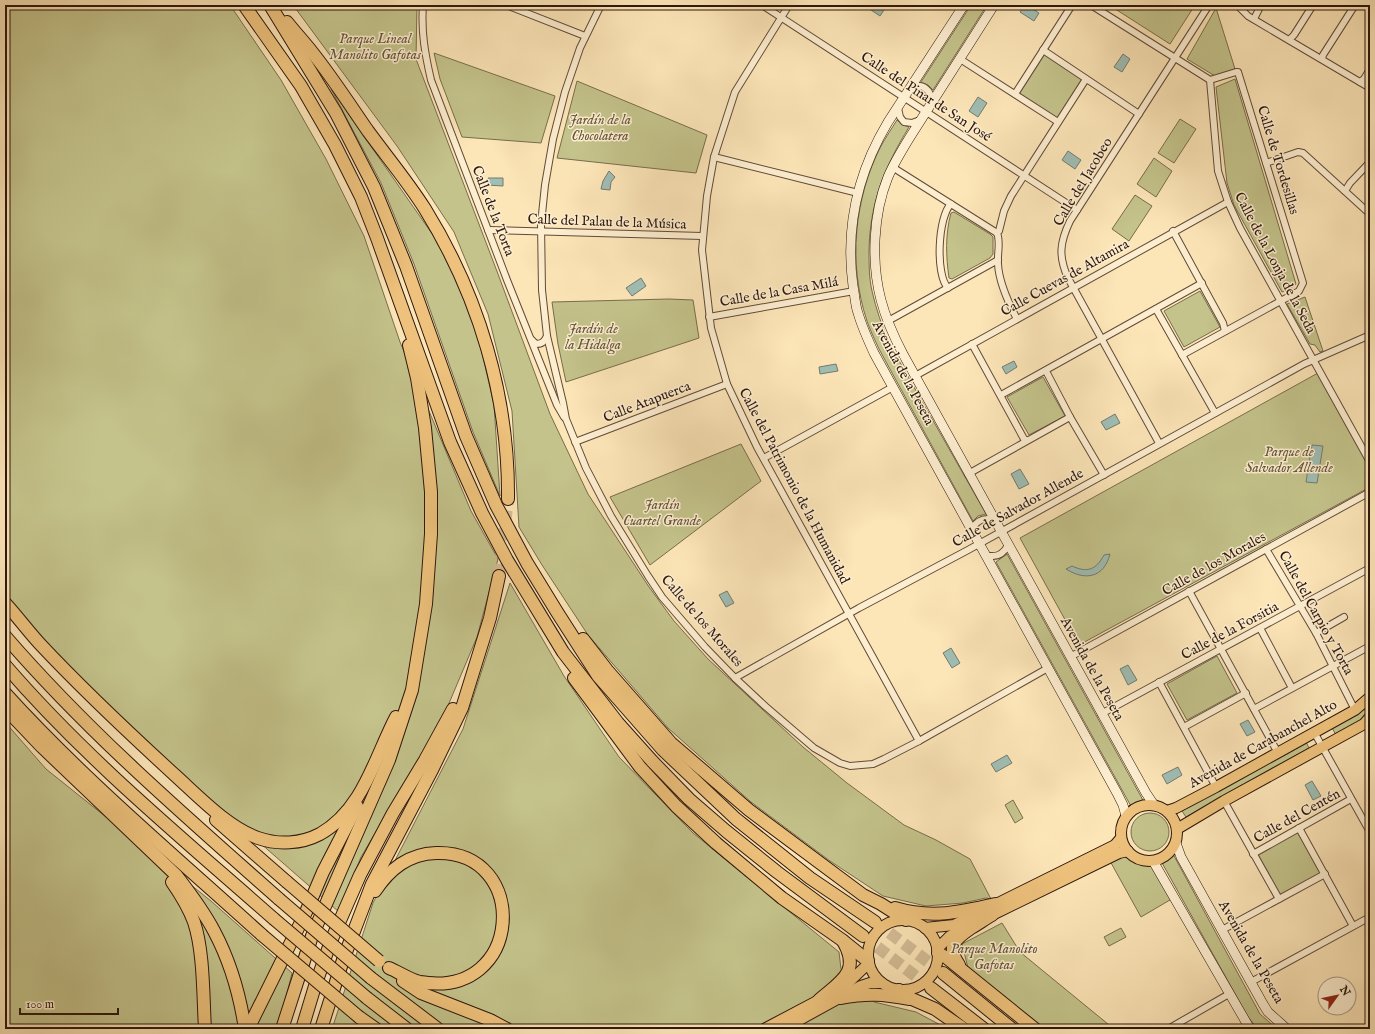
<svg xmlns="http://www.w3.org/2000/svg" width="1375" height="1034" viewBox="0 0 1375 1034" font-family="'IM FELL English',serif">
  <style>
    .green { fill: #c4c38b; stroke: #786d4c }
    .water { fill: #a0beb4; stroke: #727b71 }
    .lines { fill: none; stroke-linecap: round; stroke-linejoin: round }
    .highway-tunnel { stroke: #d3bc95; stroke-width: 12; stroke-dasharray: 12 6; stroke-linecap: butt }
    .street-casing { stroke: #614a38; stroke-width: 8 }
    .secondary-casing { stroke: #2d170d; stroke-width: 10 }
    .primary-casing { stroke: #2d170d; stroke-width: 12 }
    .highway-casing { stroke: #2d170d; stroke-width: 14 }
    .street { stroke: #fdeed0; stroke-width: 6 }
    .secondary { stroke: #fdeed0; stroke-width: 9 }
    .primary { stroke: #eec27c; stroke-width: 10 }
    .highway { stroke: #eec27c; stroke-width: 12 }
    .highway-bridge-casing { stroke: #2d170d; stroke-width: 14; stroke-linecap: butt }
    .highway-bridge { stroke: #eec27c; stroke-width: 12 }
    .labels { text-anchor: middle; dominant-baseline: central; stroke-width: 3; stroke-linejoin: round; paint-order: stroke }
    .park-label { font-size: 14px; font-style: italic; fill: #625339; stroke: #fdeed0 }
    .street-label { font-size: 14px; fill: #2d170d; stroke: #fdeed0 }
  </style>
  <rect width="100%" height="100%" fill="#fce5b7"/>
  <filter id="stains"><feTurbulence type="fractalNoise" baseFrequency=".005" numOctaves="4"/><feColorMatrix values="0 0 0 0 .2 0 0 0 0 .09 0 0 0 0 .02 0 0 0 .5 -.17"/></filter>
  <radialGradient id="worn" r=".72"><stop offset=".6" stop-color="#630" stop-opacity="0"/><stop offset="1" stop-color="#630" stop-opacity=".3"/></radialGradient>
  <g class="green">
    <polygon points="5,5 230,5 281,80 326,159 364,236 400,342 471,511 498,559 477,637 447,708 409,776 361,857 339,912 164,759 76,676 5,596"/>
    <polygon points="293,5 417,5 416,59 498,274 550,414 588,494 649,587 674,621 708,659 803,747 847,783 904,825 936,840 970,859 991,899 986,898 963,903 926,906 883,896 830,861 751,802 668,728 588,635 542,565 519,527 512,411 488,314 454,232 397,146"/>
    <polygon points="971,5 987,5 933,90 928,85 921,82"/>
    <polygon points="1109,5 1195,5 1170,44"/>
    <polygon points="1216,8 1235,69 1215,76 1187,59"/>
    <polygon points="1043,50 1086,79 1058,122 1015,94"/>
    <polygon points="434,53 555,96 541,143 462,137 440,79"/>
    <polygon points="1235,79 1296,284 1291,288 1282,292 1234,205 1227,183 1216,87"/>
    <polygon points="577,81 707,135 696,173 557,158"/>
    <polygon points="331,89 442,248 475,322 494,405 500,496 473,432 414,264 381,183"/>
    <polygon points="1180,119 1196,129 1174,163 1158,153"/>
    <path d="M897,120L903,125L909,127C884,168 870,202 869,251C869,264 869,278 872,291C876,309 882,326 889,343L986,514L978,516L973,521L879,349C875,340 870,330 867,321C848,264 854,199 881,146C886,137 892,128 897,120Z"/>
    <polygon points="1154,158 1172,171 1156,197 1137,184"/>
    <polygon points="1135,195 1152,206 1129,241 1112,229"/>
    <path d="M954,212L990,234L993,237V254L990,258L952,279L949,278C946,256 945,235 951,213Z"/>
    <polygon points="1200,291 1220,327 1184,347 1164,311"/>
    <polygon points="1305,297 1323,351 1320,352 1315,345 1310,344 1287,304"/>
    <polygon points="669,299 693,300 699,338 566,382 558,344 552,302"/>
    <polygon points="1318,373 1370,469 1370,487 1079,645 1020,538"/>
    <polygon points="1043,377 1065,416 1029,435 1007,397"/>
    <polygon points="741,444 761,481 650,565 610,497"/>
    <polygon points="1007,554 1144,802 1132,808 996,562"/>
    <polygon points="510,583 564,676 619,757 693,833 839,952 841,969 874,1002 916,1012 948,1029 332,1029 373,903 463,729"/>
    <polygon points="1217,656 1237,693 1187,720 1167,684"/>
    <polygon points="1363,707 1367,714 1364,718 1336,735 1331,726"/>
    <polygon points="5,722 46,769 211,901 292,973 278,1029 5,1029"/>
    <polygon points="1306,742 1309,748 1186,817 1182,811"/>
    <polygon points="1013,800 1023,818 1015,823 1005,805"/>
    <circle cx="1150" cy="832" r="19"/>
    <polygon points="1299,828 1325,874 1279,899 1253,854"/>
    <path d="M1128,851C1136,858 1142,861 1153,861L1175,897L1141,917L1110,861Z"/>
    <polygon points="1173,854 1260,1014 1277,1029 1258,1029 1248,1017 1161,861"/>
    <polygon points="1002,923 1020,952 1114,1029 1043,1029 968,968 962,944"/>
    <polygon points="1121,928 1126,937 1109,946 1104,937"/>
  </g>
  <g class="water">
    <polygon points="866,5 877,5 884,10 880,16 865,6"/>
    <polygon points="1025,5 1027,5 1039,13 1034,21 1020,12"/>
    <polygon points="1123,54 1130,59 1122,72 1114,67"/>
    <polygon points="978,97 987,103 978,117 969,111"/>
    <polygon points="1068,151 1081,160 1075,169 1062,160"/>
    <polygon points="609,171 615,177 611,182 610,190 601,189 603,181"/>
    <polygon points="488,178 503,178 503,186 487,185"/>
    <polygon points="641,278 646,286 632,296 626,288"/>
    <polygon points="1014,361 1017,367 1006,374 1002,367"/>
    <polygon points="836,364 838,371 820,374 819,367"/>
    <polygon points="1115,414 1120,423 1106,430 1101,422"/>
    <polygon points="1312,445 1323,446 1317,483 1306,482"/>
    <polygon points="1020,469 1029,484 1019,489 1011,474"/>
    <path d="M1110,554C1104,578 1085,581 1066,569L1072,566C1087,573 1096,570 1104,555Z"/>
    <polygon points="727,591 734,603 726,607 719,595"/>
    <polygon points="951,648 960,663 952,668 943,653"/>
    <polygon points="1128,665 1137,680 1128,685 1120,669"/>
    <polygon points="1248,720 1255,732 1247,736 1240,724"/>
    <polygon points="1007,755 1012,763 996,772 991,764"/>
    <polygon points="1178,767 1182,775 1167,784 1162,775"/>
    <polygon points="1312,781 1321,796 1313,800 1305,785"/>
  </g>
  <g class="lines">
    <g class="highway-tunnel">
      <polyline points="499,576 508,499"/>
      <polyline points="875,922 943,973"/>
      <polyline points="863,936 931,988"/>
    </g>
    <g class="street-casing">
      <g id="street">
        <path d="M423,5C421,32 425,54 431,80L507,280L557,405L564,417"/>
        <polyline points="506,5 585,36"/>
        <polyline points="601,5 580,48 565,92 553,139 545,185 541,224 542,290 547,336 563,403 566,419 586,468 611,516 648,576 662,597 705,647 735,678 765,706 814,748 840,763 850,766 873,764 884,759 919,741 1048,668"/>
        <polyline points="762,5 1077,210"/>
        <polyline points="789,5 735,92 714,157 707,196 702,250 711,328 727,384 757,447 919,741"/>
        <polyline points="1091,5 1210,80"/>
        <polyline points="1237,5 1248,16 1370,88"/>
        <polyline points="1254,19 1261,5"/>
        <polyline points="1289,40 1294,35 1313,5"/>
        <polyline points="1043,50 1139,114"/>
        <polyline points="960,59 1058,122"/>
        <polyline points="1322,59 1323,55 1355,5"/>
        <polyline points="1210,80 1218,171 1228,202 1240,228 1370,462"/>
        <polyline points="1360,82 1364,79 1370,69"/>
        <path d="M911,87C923,83 931,90 932,102"/>
        <polyline points="1015,94 1072,5"/>
        <polyline points="898,108 900,117 904,122 912,123 920,120"/>
        <polyline points="714,157 858,193"/>
        <polyline points="1266,163 1298,152 1303,153 1370,214"/>
        <polyline points="893,166 897,170 997,233"/>
        <polyline points="1345,191 1350,183 1370,162"/>
        <polyline points="488,230 702,236"/>
        <polyline points="1173,231 1223,323 1225,331"/>
        <path d="M948,288C935,275 938,216 951,204"/>
        <polyline points="1156,309 1215,413"/>
        <polyline points="709,317 854,291"/>
        <path d="M1017,319C1008,302 999,283 998,264C997,254 1001,242 997,233L999,231L1004,211L1011,196L1086,79"/>
        <polyline points="888,321 998,260"/>
        <path d="M532,340L536,344C542,344 544,342 547,336"/>
        <polyline points="972,344 1024,439 1026,440"/>
        <polyline points="1182,355 1299,291 1303,283 1238,72 1236,72 1210,80"/>
        <polyline points="1045,371 1047,373 1070,417 1104,475"/>
        <polyline points="915,376 1228,202"/>
        <polyline points="1001,395 1202,283"/>
        <polyline points="575,442 727,384"/>
        <path d="M1159,443L1068,278C1058,256 1060,242 1070,221L1209,5"/>
        <polyline points="764,458 893,387"/>
        <polyline points="968,474 1070,417"/>
        <path d="M972,529C977,520 984,517 995,520"/>
        <polyline points="1266,549 1316,633 1355,710"/>
        <path d="M986,555C996,558 1003,555 1008,545"/>
        <polyline points="1189,591 1278,753"/>
        <polyline points="1260,628 1292,688"/>
        <polyline points="1316,633 1344,617"/>
        <polyline points="1070,657 1370,492"/>
        <polyline points="735,678 859,608 968,550 1304,364 1370,335"/>
        <polyline points="1159,682 1216,787"/>
        <polyline points="1254,709 1370,646"/>
        <polyline points="1101,714 1370,568"/>
        <polyline points="1184,727 1246,693"/>
        <polyline points="1314,732 1370,832"/>
        <polyline points="1224,801 1279,899"/>
        <polyline points="1299,828 1353,926"/>
        <polyline points="1253,854 1351,799"/>
        <polyline points="1222,930 1325,874"/>
        <polyline points="1251,982 1370,917"/>
        <polyline points="1168,1029 1229,994"/>
      </g>
    </g>
    <g class="secondary-casing">
      <g id="secondary">
        <path d="M964,5L888,122C858,172 845,227 853,286C855,295 855,305 858,313C862,327 868,340 874,353L1117,793L1123,805L1126,816"/>
        <path d="M994,5L910,137C902,150 894,163 888,177C873,214 871,262 881,300C886,319 894,337 903,354L1146,793L1154,805"/>
        <polyline points="1176,843 1181,857 1263,1004 1268,1012 1287,1029"/>
        <polyline points="1153,861 1250,1029"/>
      </g>
    </g>
    <g class="primary-casing">
      <g id="primary">
        <circle cx="1149" cy="833" r="28"/>
        <polyline points="1167,811 1176,808 1216,787 1355,710 1370,697"/>
        <polyline points="1177,829 1224,801 1364,724 1370,717"/>
        <polyline points="986,918 1119,853 1128,851"/>
        <circle cx="903" cy="955" r="35"/>
        <polyline points="925,928 954,925 1115,845 1121,838"/>
        <polyline points="937,949 950,936 966,927"/>
        <polyline points="764,1029 819,1000 848,983 869,963"/>
        <polyline points="783,1029 861,986 870,983 882,983"/>
      </g>
    </g>
    <g class="highway-casing">
      <g id="highway">
        <polyline points="244,5 301,86 335,145 361,197 377,238 450,442 482,513 507,560 563,652 618,723 652,761 689,799 726,831 777,872 863,936"/>
        <polyline points="270,5 336,113 374,187 406,266 466,436 496,505 527,563 557,612 598,676 663,750 736,819 810,878 875,922"/>
        <path d="M287,22C295,32 304,42 312,52C332,77 350,105 368,131C387,157 408,182 425,209C479,296 509,397 508,499"/>
        <path d="M5,603C17,616 28,631 40,644C84,691 130,734 177,777C200,798 229,828 258,838C278,845 301,844 320,834C363,810 375,757 396,717"/>
        <path d="M5,636C88,732 184,815 279,899"/>
        <polyline points="583,639 607,670 671,743 749,810 863,895 881,904 906,920"/>
        <path d="M5,665C86,759 181,837 274,919"/>
        <polyline points="574,678 640,767 676,806 716,843 782,898 842,940 868,961"/>
        <path d="M5,693C84,780 175,856 262,935"/>
        <path d="M5,708L42,747L176,875C190,893 204,912 214,931C230,961 240,996 245,1029"/>
        <polyline points="216,820 287,882"/>
        <path d="M172,882C181,895 189,908 194,922C204,952 203,997 205,1029"/>
        <path d="M375,891C390,869 408,854 436,853C531,850 524,1000 420,982C410,980 399,972 389,968"/>
        <path d="M895,908C931,919 961,912 996,904"/>
        <polyline points="938,953 947,958 1035,1029"/>
        <path d="M959,965C946,946 955,939 971,928C978,924 985,919 992,915"/>
        <polyline points="943,973 1012,1029"/>
        <polyline points="371,978 438,1029"/>
        <polyline points="403,981 421,993 490,1020 507,1029"/>
        <polyline points="931,988 984,1029"/>
        <polyline points="899,990 912,999 935,1009 964,1029"/>
        <polyline points="367,998 407,1029"/>
        <path d="M840,998C868,993 882,994 910,999"/>
        <path d="M819,1000C841,981 861,972 843,941"/>
        <polyline points="359,1017 376,1029"/>
        <polyline points="248,1029 306,912 323,872 357,806"/>
        <polyline points="282,1029 312,936 389,760 412,690 426,604 431,534 431,492 425,428 417,378 409,345"/>
        <polyline points="302,1029 315,986 331,941 360,875 393,813 425,760 453,709"/>
        <polyline points="321,1029 343,960 372,884 432,770 462,708 490,618 499,576"/>
      </g>
    </g>
    <use href="#street" class="street"/>
    <use href="#secondary" class="secondary"/>
    <use href="#primary" class="primary"/>
    <use href="#highway" class="highway"/>
    <g class="highway-bridge-casing">
      <g id="highway-bridge">
        <polyline points="287,882 379,961"/>
        <polyline points="279,899 371,978"/>
        <polyline points="274,919 367,998"/>
        <polyline points="262,935 359,1017"/>
      </g>
    </g>
    <use href="#highway-bridge" class="highway-bridge"/>
  </g>
  <g class="labels">
    <g class="park-label">
      <text x="375" y="39">Parque Lineal<tspan x="375" dy="16">Manolito Gafotas</tspan></text>
      <text x="600" y="120">Jardín de la<tspan x="600" dy="16">Chocolatera</tspan></text>
      <text x="593" y="329">Jardín de<tspan x="593" dy="16">la Hidalga</tspan></text>
      <text x="1289" y="452">Parque de<tspan x="1289" dy="16">Salvador Allende</tspan></text>
      <text x="662" y="505">Jardín<tspan x="662" dy="16">Cuartel Grande</tspan></text>
      <text x="994" y="949">Parque Manolito<tspan x="994" dy="16">Gafotas</tspan></text>
    </g>
    <g class="street-label">
      <text transform="translate(926 97) rotate(33)">Calle del Pinar de San José</text>
      <text transform="translate(1278 160) rotate(73)">Calle de Tordesillas</text>
      <text transform="translate(1083 182) rotate(-59)">Calle del Jacobeo</text>
      <text transform="translate(493 211) rotate(69)">Calle de la Torta</text>
      <text transform="translate(607 222) rotate(2)">Calle del Palau de la Música</text>
      <text transform="translate(1275 263) rotate(62)">Calle de la Lonja de la Seda</text>
      <text transform="translate(1065 278) rotate(-29)">Calle Cuevas de Altamira</text>
      <text transform="translate(779 292) rotate(-10)">Calle de la Casa Milá</text>
      <text transform="translate(903 373) rotate(62)">Avenida de la Peseta</text>
      <text transform="translate(647 402) rotate(-21)">Calle Atapuerca</text>
      <text transform="translate(794 486) rotate(62)">Calle del Patrimonio de la Humanidad</text>
      <text transform="translate(1018 508) rotate(-29)">Calle de Salvador Allende</text>
      <text transform="translate(1214 564) rotate(-29)">Calle de los Morales</text>
      <text transform="translate(1316 613) rotate(61)">Calle del Carpio y Torta</text>
      <text transform="translate(702 621) rotate(49)">Calle de los Morales</text>
      <text transform="translate(1230 631) rotate(-28)">Calle de la Forsitia</text>
      <text transform="translate(1092 669) rotate(61)">Avenida de la Peseta</text>
      <text transform="translate(1263 744) rotate(-29)">Avenida de Carabanchel Alto</text>
      <text transform="translate(1297 816) rotate(-29)">Calle del Centén</text>
      <text transform="translate(1251 952) rotate(60)">Avenida de la Peseta</text>
    </g>
  </g>
  <rect width="1375" height="1034" fill="none" stroke="#fce5b7" stroke-width="20"/>
  <rect x="6" y="6" width="1363" height="1022" fill="none" stroke="#2d170d" stroke-width="2"/>
  <rect x="10" y="10" width="1355" height="1014" fill="none" stroke="#2d170d"/>
  <g transform="translate(1337 996) rotate(57)"><circle r="19" fill="#fdeed0" stroke="#aa9882"/>
  <path d="M0-3L7 15L0 10L-7 15Z" fill="#8f2418"/>
  <text y="-6" font-size="11" font-weight="bold" text-anchor="middle" fill="#2d170d">N</text>
  </g>
  <path d="M20 1008v6h98v-6" fill="none" stroke="#2d170d" stroke-width="2"/>
  <text x="26" y="1008" font-size="12" fill="#2d170d" stroke="#fdeed0" stroke-width="3" paint-order="stroke">100 m</text>
  <rect width="100%" height="100%" filter="url(#stains)"/>
  <rect width="100%" height="100%" fill="url(#worn)"/>
</svg>
